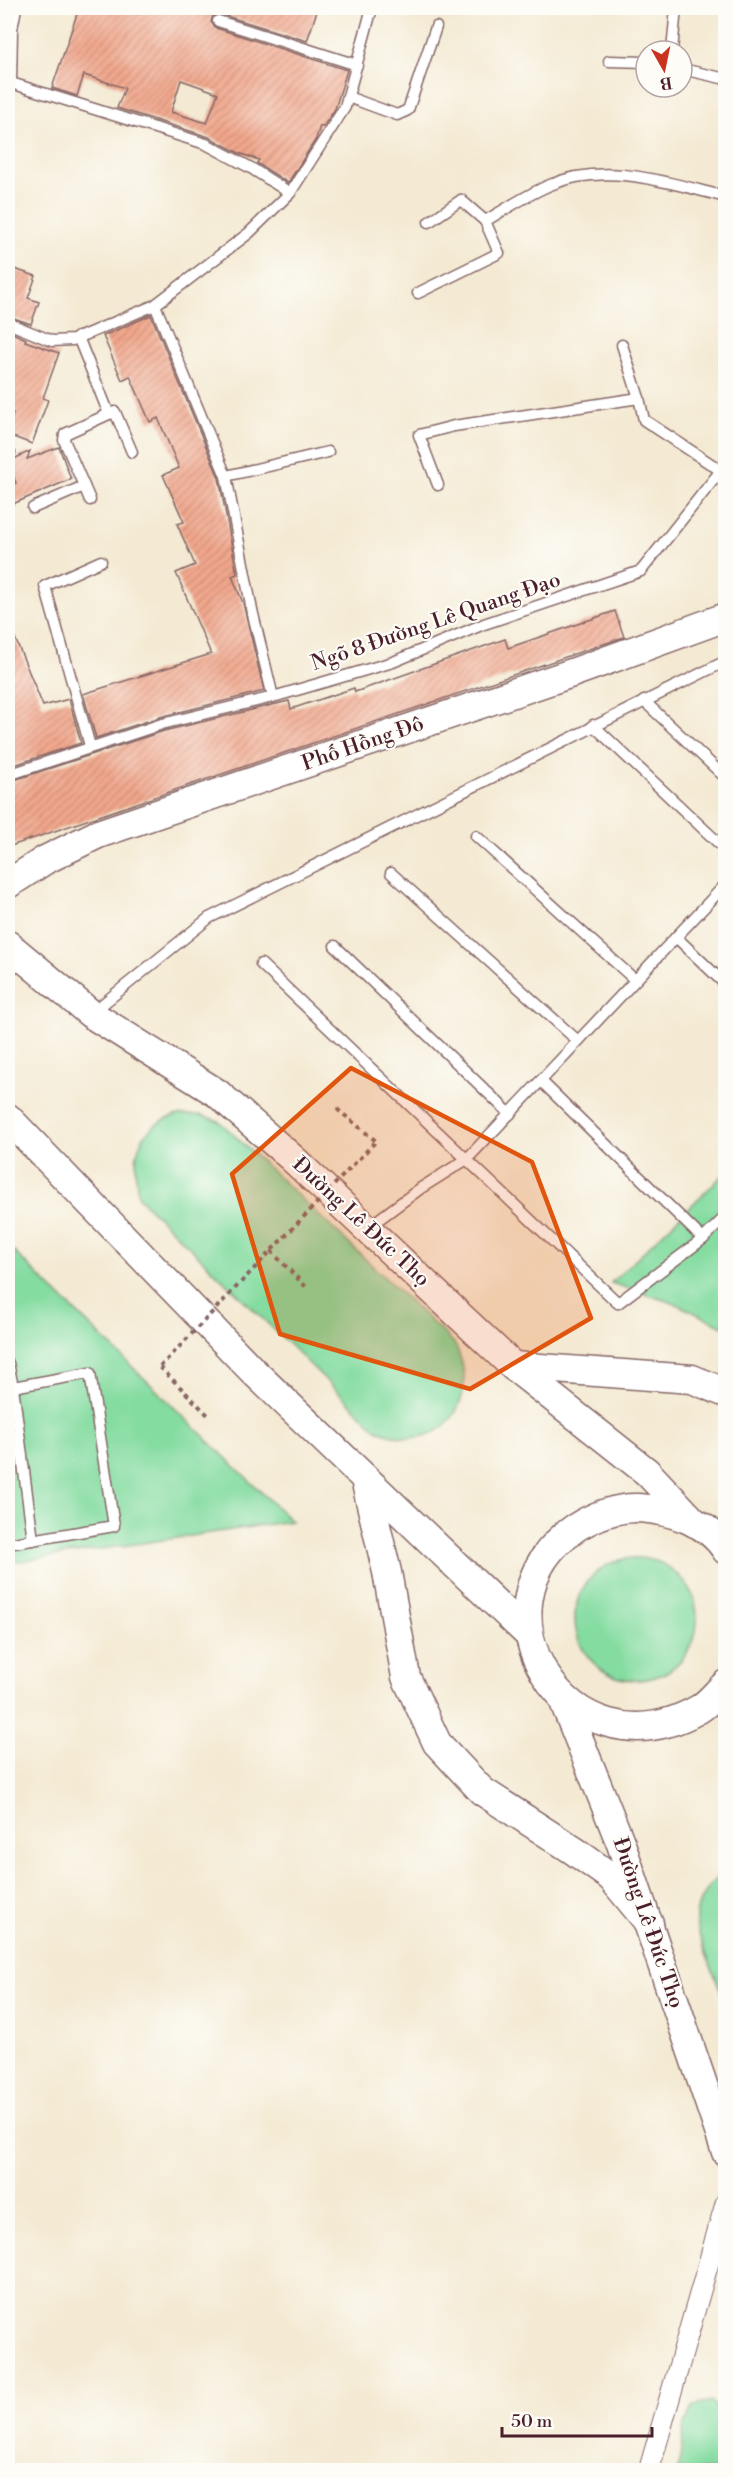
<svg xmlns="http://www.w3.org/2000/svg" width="733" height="2478" viewBox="0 0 733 2478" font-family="'Libre Bodoni',serif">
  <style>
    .grass { fill: #84dca0; stroke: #677e66; stroke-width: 1.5 }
    .building { fill: url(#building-hatch); fill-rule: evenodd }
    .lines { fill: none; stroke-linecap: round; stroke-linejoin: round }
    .lane-casing { stroke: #866666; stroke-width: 13 }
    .street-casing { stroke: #866666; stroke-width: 22 }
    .secondary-casing { stroke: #866666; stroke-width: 31 }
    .path { stroke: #866666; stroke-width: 4; stroke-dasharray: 4.5 4.5; stroke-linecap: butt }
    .lane { stroke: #fff; stroke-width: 10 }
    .street { stroke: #fff; stroke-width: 20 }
    .secondary { stroke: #fff; stroke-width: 28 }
    .path-bridge { stroke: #866666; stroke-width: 4; stroke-dasharray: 4.5 4.5; stroke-linecap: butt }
    .marked { fill: #e0560e; fill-opacity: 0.2; stroke: #e0560e; stroke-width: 4.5; stroke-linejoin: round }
    .labels { text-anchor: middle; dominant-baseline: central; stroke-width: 4.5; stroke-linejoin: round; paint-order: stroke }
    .street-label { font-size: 21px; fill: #4a1f2b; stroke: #fdfcf7 }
  </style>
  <defs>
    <pattern id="building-hatch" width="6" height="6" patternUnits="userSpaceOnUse" patternTransform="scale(1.5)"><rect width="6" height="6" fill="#f2a88d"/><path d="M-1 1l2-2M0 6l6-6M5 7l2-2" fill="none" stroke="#c68873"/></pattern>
  </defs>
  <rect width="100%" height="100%" fill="#fdfcf7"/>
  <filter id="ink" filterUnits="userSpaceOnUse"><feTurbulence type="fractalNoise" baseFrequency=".0167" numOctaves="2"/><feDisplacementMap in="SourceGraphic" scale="12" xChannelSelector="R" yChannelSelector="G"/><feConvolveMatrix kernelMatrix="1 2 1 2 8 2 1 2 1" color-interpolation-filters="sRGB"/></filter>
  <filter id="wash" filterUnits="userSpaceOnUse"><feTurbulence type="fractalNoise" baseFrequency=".008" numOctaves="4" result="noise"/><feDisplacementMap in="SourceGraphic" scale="24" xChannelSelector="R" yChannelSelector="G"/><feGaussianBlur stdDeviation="1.35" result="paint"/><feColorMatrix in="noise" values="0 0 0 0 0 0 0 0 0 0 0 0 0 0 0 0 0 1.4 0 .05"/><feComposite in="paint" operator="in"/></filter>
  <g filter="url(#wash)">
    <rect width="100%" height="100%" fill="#f4ead3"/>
    <g class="grass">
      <path d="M178,1115H200L219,1121L454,1343C485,1400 439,1462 375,1428L139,1198C131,1159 135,1126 178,1115Z"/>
      <polygon points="725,1173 725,1327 676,1304 611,1283"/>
      <polygon points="8,1246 291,1521 8,1563"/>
      <circle cx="636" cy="1619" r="61"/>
      <path d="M725,1871V2002C720,1986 697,1936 696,1922C695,1901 710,1882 725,1871Z"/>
      <path d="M711,2402C729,2418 726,2449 725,2470H678L685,2424L693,2406Z"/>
    </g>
    <g id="blocks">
      <g class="building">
        <path d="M79,8H171L187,13L189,8H318L307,41L220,14L213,15L211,22L216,28L347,70L335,109L323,127L320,126L316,139L288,183L257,163L259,160L239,153L209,137L117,108L125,88L84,75L77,96L52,88ZM181,80L218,93L207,123L171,112Z"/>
        <polygon points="8,267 36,276 28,298 39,302 31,324 8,316"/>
        <polygon points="151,315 219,478 237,574 232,576 243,603 264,691 160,717 96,738 83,694 211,654 176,573 195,565 177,524 184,522 163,475 179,468 158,418 150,422 130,376 122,380 103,336"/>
        <polygon points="8,331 26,339 25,341 59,353 43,398 48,400 32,444 8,435 13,413 8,412"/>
        <polygon points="59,447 71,479 8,506 8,487 16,483 8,462 30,451 27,459"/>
        <polygon points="615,611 624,637 8,847 8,782 164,731 289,701 291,709 354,688 355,692 505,639 508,648"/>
        <polygon points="8,621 43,706 69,699 81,743 8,767"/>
      </g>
    </g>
  </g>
  <g filter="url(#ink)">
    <use href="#blocks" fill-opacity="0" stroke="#866666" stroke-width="1.5"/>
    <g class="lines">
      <g class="lane-casing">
        <g id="lane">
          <polyline points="16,8 12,29 11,83 206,144 251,168 290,193"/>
          <polyline points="218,21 357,65"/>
          <polyline points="672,51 676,8"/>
          <polyline points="609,61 646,62"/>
          <polyline points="682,69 726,79"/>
          <polyline points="348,97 397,115 408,110 436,27"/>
          <polyline points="429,222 461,200 485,221"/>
          <path d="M418,293L499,253L485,221C506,209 528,194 550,185C607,161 669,183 726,197"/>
          <polyline points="155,305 226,476 252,610 273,697"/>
          <polyline points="8,323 52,341 73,340 155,305 249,233 290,193 345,107 372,8"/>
          <polyline points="622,345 639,398"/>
          <polyline points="109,414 115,412 132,452"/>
          <polyline points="8,455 10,453"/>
          <polyline points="226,476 328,452"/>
          <polyline points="438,485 419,435 454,426 639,398 644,420 720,470"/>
          <polyline points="84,486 90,500"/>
          <polyline points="33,508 84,486 64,440 65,434 109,414 78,337"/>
          <polyline points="644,701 726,778"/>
          <polyline points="593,725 726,850"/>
          <polyline points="90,746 45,586 101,561"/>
          <polyline points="8,775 162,724 273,697 393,662 484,624 641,571 726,464"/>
          <polyline points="476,836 635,980"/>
          <polyline points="391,873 578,1041"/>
          <polyline points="676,937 726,985"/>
          <polyline points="335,946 510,1114"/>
          <polyline points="261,964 618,1303 703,1239 726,1216"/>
          <polyline points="93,1012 209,918 726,661"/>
          <polyline points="541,1081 703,1239"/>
          <polyline points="367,1228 421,1188 467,1159 726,884"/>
          <polyline points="8,1363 13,1387 33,1540"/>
          <polyline points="8,1544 114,1526 90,1373 13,1387"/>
        </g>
      </g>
      <g class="street-casing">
        <polyline id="street" points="649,2470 726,2202"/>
      </g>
      <g class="secondary-casing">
        <g id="secondary">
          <polyline points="8,884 45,860 98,834 572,673 726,617"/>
          <polyline points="8,945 91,1014 217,1093 292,1158 513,1366 647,1472 695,1523"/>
          <polyline points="8,1118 253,1371 529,1635"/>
          <polyline points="513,1366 692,1379 726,1393"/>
          <polyline points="365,1479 387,1572 406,1677 437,1743 482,1791 573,1850 611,1877 649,1923"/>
          <path d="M726,1550C708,1521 669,1510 639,1508C615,1507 594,1516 575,1528C463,1603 567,1784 699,1709C709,1703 717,1692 726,1684"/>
          <polyline points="562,1697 621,1844 726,2152"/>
        </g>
      </g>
      <g class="path">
        <polyline points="337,1109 376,1141"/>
        <polyline points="271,1251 308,1289"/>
        <polyline points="160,1367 209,1416"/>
      </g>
      <use href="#lane" class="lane"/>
      <use href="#street" class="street"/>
      <use href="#secondary" class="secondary"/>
      <polyline class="path-bridge" points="160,1367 376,1141"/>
    </g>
  </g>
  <path class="marked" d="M351,1068L532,1162L591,1318L470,1389L280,1334L232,1174Z"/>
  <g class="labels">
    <g class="street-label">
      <text transform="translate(436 622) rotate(-19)">Ngõ 8 Đường Lê Quang Đạo</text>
      <text transform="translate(363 744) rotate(-19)">Phố Hồng Đô</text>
      <text transform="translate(361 1222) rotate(43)">Đường Lê Đức Thọ</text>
      <text transform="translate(648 1923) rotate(71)">Đường Lê Đức Thọ</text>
    </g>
  </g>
  <rect width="733" height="2478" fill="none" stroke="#fdfcf7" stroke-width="30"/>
  <g transform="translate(664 69) rotate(171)"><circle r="28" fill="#fdfcf7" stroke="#b5a4a5" stroke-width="1.5"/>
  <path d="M0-4.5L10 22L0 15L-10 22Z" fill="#c8321e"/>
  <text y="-9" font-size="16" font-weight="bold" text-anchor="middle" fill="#4a1f2b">B</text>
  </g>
  <path d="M502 2427v9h150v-9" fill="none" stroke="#4a1f2b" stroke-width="3"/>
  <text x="511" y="2427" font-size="18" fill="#4a1f2b" stroke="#fdfcf7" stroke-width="4.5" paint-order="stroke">50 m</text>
</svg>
